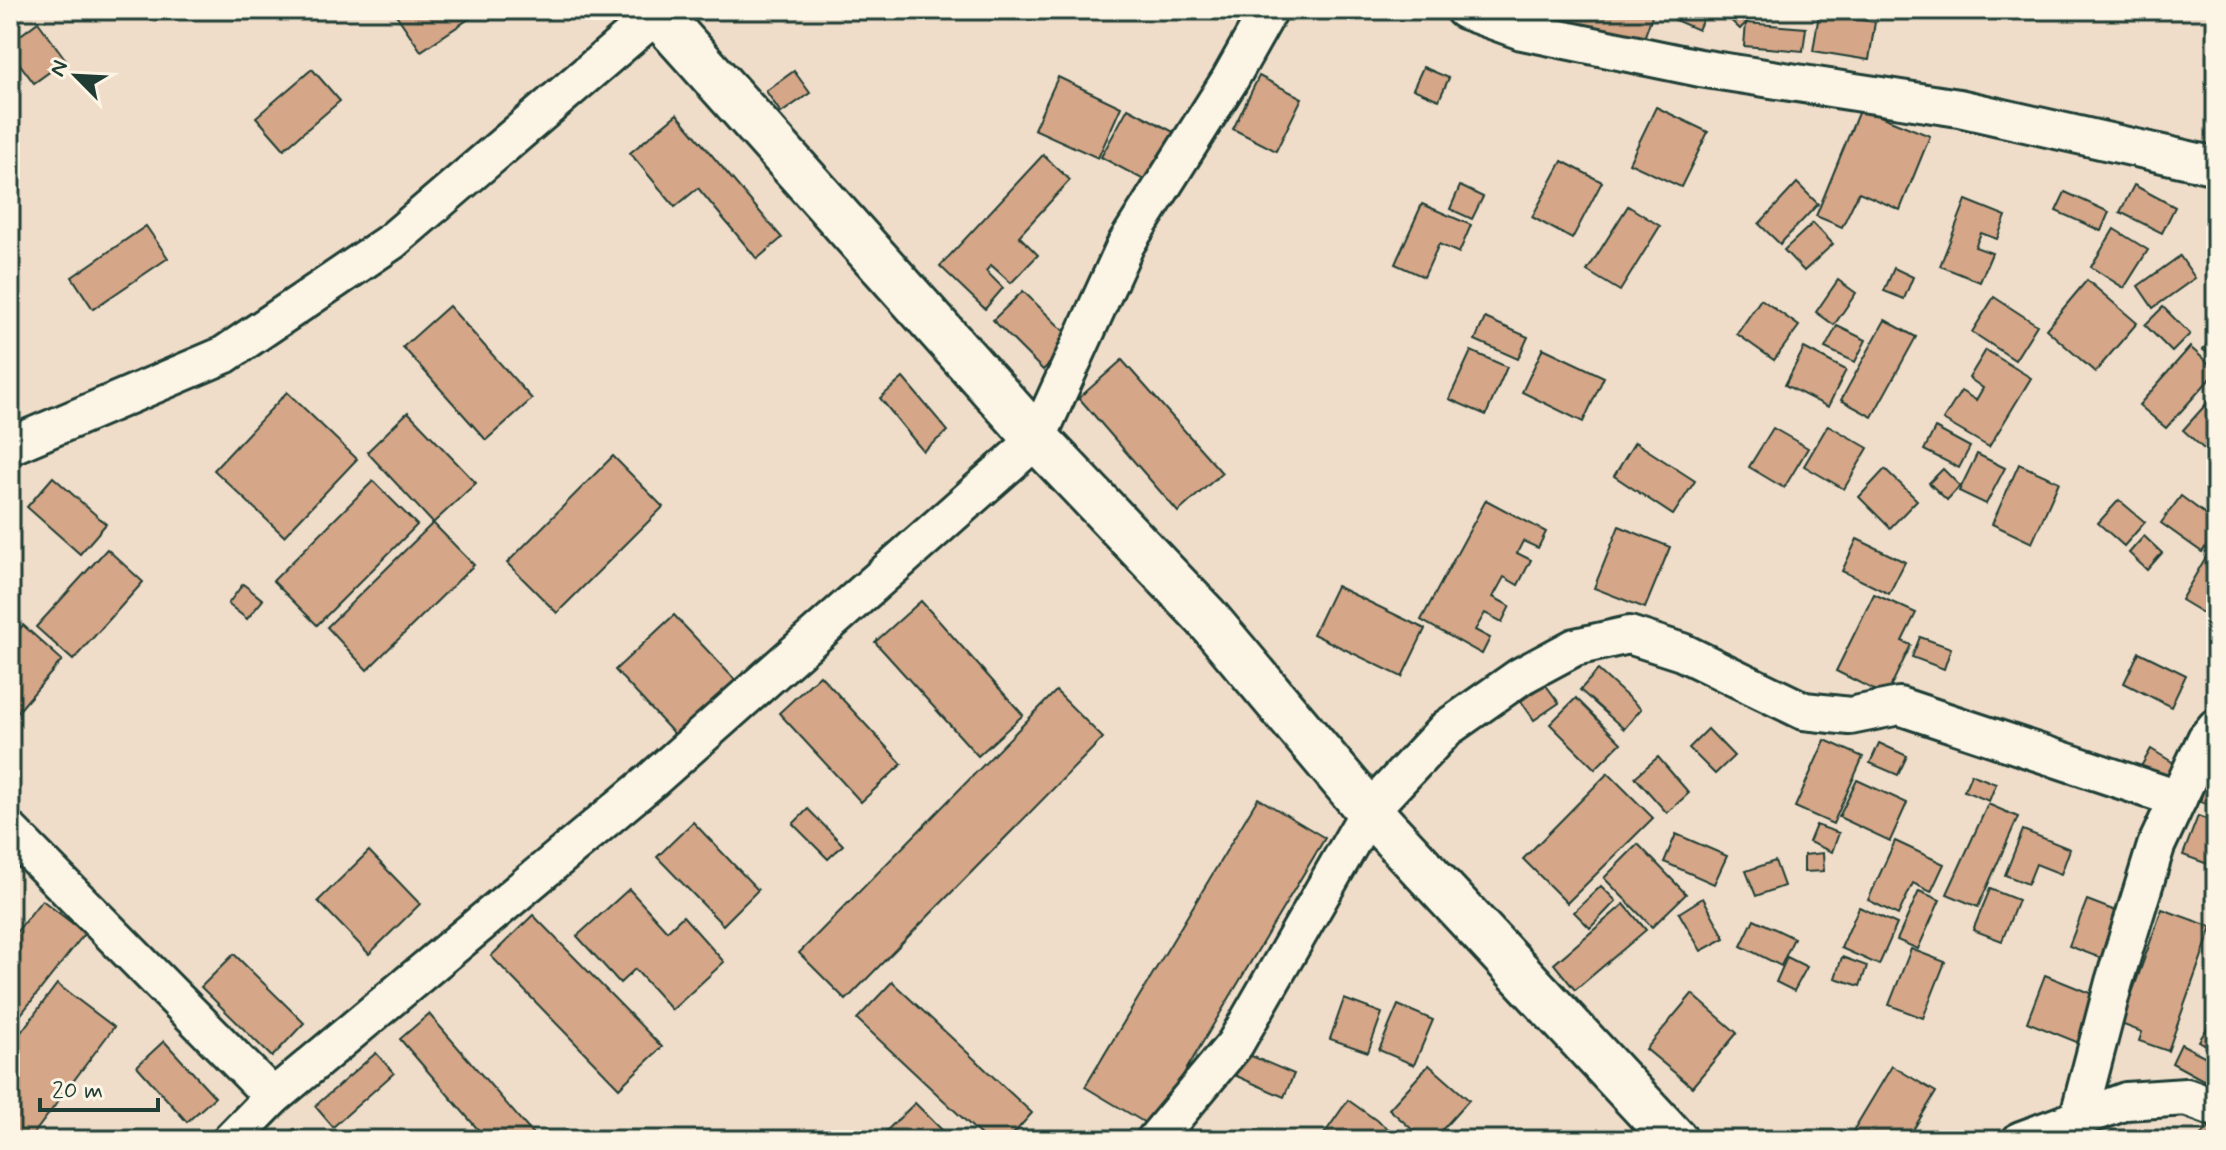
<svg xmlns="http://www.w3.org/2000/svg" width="2226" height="1150" viewBox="0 0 2226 1150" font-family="Mynerve,sans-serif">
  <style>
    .building { fill: #d5a687; stroke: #1f3d34; stroke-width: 2 }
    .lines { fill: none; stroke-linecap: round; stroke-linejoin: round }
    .street-casing { stroke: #1f3d34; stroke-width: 42 }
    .secondary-casing { stroke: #1f3d34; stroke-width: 50 }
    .street { stroke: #fcf5e5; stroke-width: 36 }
    .secondary { stroke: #fcf5e5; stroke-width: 44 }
  </style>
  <rect width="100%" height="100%" fill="#f0ddc9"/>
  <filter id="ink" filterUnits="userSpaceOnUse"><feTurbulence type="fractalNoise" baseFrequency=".0125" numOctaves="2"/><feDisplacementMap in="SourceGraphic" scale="16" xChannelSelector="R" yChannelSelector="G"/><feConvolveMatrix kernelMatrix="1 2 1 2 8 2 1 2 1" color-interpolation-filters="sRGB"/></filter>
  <g filter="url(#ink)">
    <g class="building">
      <polygon points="393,10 477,10 479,12 421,51"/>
      <polygon points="1534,10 1654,10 1641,47"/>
      <polygon points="1679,10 1707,10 1698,30 1675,20"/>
      <polygon points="1720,10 1758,10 1740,29"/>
      <polygon points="1819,14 1875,22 1869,60 1813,51"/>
      <polygon points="38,22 66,60 34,83 10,51 10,43"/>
      <polygon points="1746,23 1806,28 1803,51 1744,46"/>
      <polygon points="1423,67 1449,78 1439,100 1413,89"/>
      <polygon points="312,69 340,101 284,149 256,117"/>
      <polygon points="794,71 810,93 781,113 766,91"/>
      <polygon points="1259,76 1302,98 1276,151 1233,129"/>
      <polygon points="1058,77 1121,107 1098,158 1034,129"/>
      <polygon points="1656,107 1708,132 1681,187 1629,163"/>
      <polygon points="1128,108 1181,136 1155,186 1101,157"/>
      <polygon points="1860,108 1930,136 1900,210 1859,192 1842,227 1816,216"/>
      <polygon points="677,114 782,238 757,259 698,188 675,207 630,153"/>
      <polygon points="1043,155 1070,180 1019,236 1038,255 1011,283 991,265 986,271 1003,288 985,309 940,266"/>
      <polygon points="1562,161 1602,182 1572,239 1532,217"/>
      <polygon points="1797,183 1818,204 1780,244 1759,224"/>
      <polygon points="2134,185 2175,207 2162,233 2120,212"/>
      <polygon points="1460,186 1483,197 1472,219 1450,209"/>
      <polygon points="2065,192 2109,212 2101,231 2056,211"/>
      <polygon points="1966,200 2006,216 1997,239 1981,233 1975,247 1992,253 1980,282 1940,266"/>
      <polygon points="1422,204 1471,225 1459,253 1439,244 1424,277 1395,264"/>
      <polygon points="1628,206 1660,226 1620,291 1587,271"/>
      <polygon points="1813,223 1833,244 1804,271 1784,250"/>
      <polygon points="146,226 168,258 93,309 72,277"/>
      <polygon points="2114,229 2148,250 2124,288 2091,267"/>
      <polygon points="2180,256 2195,278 2153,308 2138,286"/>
      <polygon points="1894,268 1913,277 1904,299 1884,291"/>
      <polygon points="1838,280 1856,293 1834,325 1816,312"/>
      <polygon points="2087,280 2137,323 2095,372 2046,329"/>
      <polygon points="1023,291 1073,340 1043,370 993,320"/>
      <polygon points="1994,297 2037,325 2015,360 1972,332"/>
      <polygon points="1761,299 1799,326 1774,360 1737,334"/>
      <polygon points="449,306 532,399 486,440 403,347"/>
      <polygon points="2163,307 2190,334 2172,352 2145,325"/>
      <polygon points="1485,318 1528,337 1518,359 1475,340"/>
      <polygon points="1885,320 1916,337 1872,417 1841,400"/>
      <polygon points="1837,326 1866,340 1855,362 1825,348"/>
      <polygon points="2216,331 2216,358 2203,350"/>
      <polygon points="2190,347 2216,370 2216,372 2166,428 2139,405"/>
      <polygon points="1543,348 1604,377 1583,422 1522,392"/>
      <polygon points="1804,348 1846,370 1828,407 1785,385"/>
      <polygon points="1986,350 2031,378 1989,447 1943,420 1961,391 1976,400 1983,388 1969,378"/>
      <polygon points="1471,351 1507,367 1486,415 1449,399"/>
      <polygon points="1122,360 1222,473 1178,512 1079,398"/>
      <polygon points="903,378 948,431 923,451 880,398"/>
      <polygon points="287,392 357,459 284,536 214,470"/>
      <polygon points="2208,402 2216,409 2216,460 2183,430"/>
      <polygon points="408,412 476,483 433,523 367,452"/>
      <polygon points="1828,425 1868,448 1844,489 1804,466"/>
      <polygon points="1773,428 1808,448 1784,488 1749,467"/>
      <polygon points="1935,428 1970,447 1959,468 1924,450"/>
      <polygon points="1635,442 1695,481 1673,515 1614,476"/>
      <polygon points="1977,454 2005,468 1986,504 1959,491"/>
      <polygon points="613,456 663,507 557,613 507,563"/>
      <polygon points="2019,464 2059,482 2032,543 1992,524"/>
      <polygon points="1885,469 1917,500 1890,528 1859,497"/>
      <polygon points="1943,469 1960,486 1947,500 1929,483"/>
      <polygon points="53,477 106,524 80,554 27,507"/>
      <polygon points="373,481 417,525 317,625 273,581"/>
      <polygon points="2181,496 2216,522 2216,533 2202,552 2161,523"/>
      <polygon points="1486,500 1546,532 1538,548 1523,541 1517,553 1531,560 1518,585 1504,577 1493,597 1510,606 1502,622 1485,613 1475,630 1490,638 1482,654 1421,620"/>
      <polygon points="2119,500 2145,522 2124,546 2098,523"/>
      <polygon points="433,523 474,565 367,670 327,627"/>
      <polygon points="1619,526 1670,547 1645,608 1594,588"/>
      <polygon points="2144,536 2162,553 2147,570 2129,553"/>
      <polygon points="1857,539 1905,562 1889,594 1842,571"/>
      <polygon points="107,549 143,582 73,660 36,627"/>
      <polygon points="2207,555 2216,560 2216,621 2181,600"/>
      <polygon points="243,584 263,600 247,619 228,604"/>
      <polygon points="1336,586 1425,629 1402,677 1313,634"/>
      <polygon points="1874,594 1916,613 1902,641 1911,645 1886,696 1836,671"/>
      <polygon points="921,601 1023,715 978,756 875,642"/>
      <polygon points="674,615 738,683 678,738 615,670"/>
      <polygon points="23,625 62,660 10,721 10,640"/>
      <polygon points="1920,637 1951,648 1944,669 1912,657"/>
      <polygon points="2139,652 2186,675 2171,707 2124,683"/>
      <polygon points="1598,670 1641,709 1624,729 1580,690"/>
      <polygon points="820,675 902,764 861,802 779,713"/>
      <polygon points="1545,684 1559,703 1534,720 1521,701"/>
      <polygon points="1056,691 1103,738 846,1000 799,953"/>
      <polygon points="1576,698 1621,743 1595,769 1550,724"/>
      <polygon points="1708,729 1734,756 1715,774 1689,748"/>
      <polygon points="1825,740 1863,757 1833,824 1795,807"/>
      <polygon points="1879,743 1907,756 1898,775 1870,763"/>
      <polygon points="2151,749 2174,763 2164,781 2140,768"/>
      <polygon points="1658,757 1689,793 1667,813 1635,777"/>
      <polygon points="2212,757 2216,759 2216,806 2200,802"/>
      <polygon points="1608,773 1653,818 1567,903 1523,859"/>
      <polygon points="1971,774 1996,784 1989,801 1964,791"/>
      <polygon points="1857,780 1907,803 1890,841 1839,817"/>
      <polygon points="1258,798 1325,838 1152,1127 1085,1087"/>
      <polygon points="1988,804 2018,817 1978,907 1947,894"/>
      <polygon points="808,809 843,845 828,859 793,824"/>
      <polygon points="2198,816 2216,823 2216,867 2183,855"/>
      <polygon points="693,822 758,890 723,925 657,857"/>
      <polygon points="1816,825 1839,833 1832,852 1809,842"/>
      <polygon points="2023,830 2070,849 2061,874 2036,864 2028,884 2005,875"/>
      <polygon points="1676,834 1727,856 1714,884 1664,862"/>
      <polygon points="1895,841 1944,864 1931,892 1913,883 1898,915 1868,900"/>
      <polygon points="1638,844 1686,894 1652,927 1604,878"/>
      <polygon points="369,851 420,904 369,954 318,901"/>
      <polygon points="1823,853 1824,871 1804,872 1804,855"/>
      <polygon points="1775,861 1784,886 1756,896 1746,871"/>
      <polygon points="1601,886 1616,901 1590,928 1574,912"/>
      <polygon points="629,889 667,931 683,916 724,962 672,1010 635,969 620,983 577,936"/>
      <polygon points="1990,889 2018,900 2002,941 1973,930"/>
      <polygon points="1919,891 1940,900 1918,949 1897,940"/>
      <polygon points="1703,898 1725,938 1701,951 1679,913"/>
      <polygon points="42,900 85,933 14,1023 10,1020 10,940"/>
      <polygon points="2087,900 2129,916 2111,962 2069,946"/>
      <polygon points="1624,904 1646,930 1575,990 1554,964"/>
      <polygon points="1859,907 1897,924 1879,965 1841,948"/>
      <polygon points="2162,909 2212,927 2168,1051 2139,1041 2142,1032 2121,1024"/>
      <polygon points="533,915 662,1047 619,1088 491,956"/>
      <polygon points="1754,919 1794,938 1781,966 1741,946"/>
      <polygon points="1911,949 1945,962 1923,1018 1889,1005"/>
      <polygon points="234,954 304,1023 272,1057 201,987"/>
      <polygon points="1787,957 1807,967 1794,991 1776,982"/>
      <polygon points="1842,957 1867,966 1860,986 1835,978"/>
      <polygon points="2045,975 2107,1000 2089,1047 2027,1022"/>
      <polygon points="892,982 1032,1113 1008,1140 986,1140 857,1019"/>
      <polygon points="57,984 114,1027 29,1140 10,1140 10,1047"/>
      <polygon points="1692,994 1737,1033 1692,1087 1646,1049"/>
      <polygon points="1344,999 1382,1013 1368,1052 1330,1039"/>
      <polygon points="1398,1005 1433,1020 1414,1065 1379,1050"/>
      <polygon points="429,1014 538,1140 487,1140 400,1039"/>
      <polygon points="2216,1014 2216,1051 2199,1041"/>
      <polygon points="164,1041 215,1097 187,1122 137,1066"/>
      <polygon points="2181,1044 2216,1062 2216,1087 2172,1063"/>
      <polygon points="1242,1052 1294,1074 1284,1097 1232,1074"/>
      <polygon points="376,1053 394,1073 333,1127 315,1106"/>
      <polygon points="1429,1065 1469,1100 1433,1140 1424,1140 1389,1109"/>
      <polygon points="1892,1066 1936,1092 1907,1140 1868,1140 1853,1131"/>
      <polygon points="1348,1100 1404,1140 1320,1140"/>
      <polygon points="915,1103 948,1136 944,1140 877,1140"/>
      <polygon points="2211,1126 2216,1132 2216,1140 2195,1140"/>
      <polygon points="294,1129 305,1140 283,1140"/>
    </g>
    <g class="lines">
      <g class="street-casing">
        <g id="street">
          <polyline points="1464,10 1522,31 1700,68 1959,108 2216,166"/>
          <polyline points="10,446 224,355 392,241 657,14"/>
          <polyline points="10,831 273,1097"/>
          <polyline points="2078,1119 2114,982 2156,846 2206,739 2216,727"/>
          <polyline points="231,1140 273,1097 651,781 1037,439 1126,244 1229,81 1269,10"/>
          <polyline points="1155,1140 1235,1044 1369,811 1447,728 1521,676 1575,647 1629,635 1682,652 1804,711 1850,716 1899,706 2178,799"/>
          <polyline points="2021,1140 2126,1101 2186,1097 2216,1108"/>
        </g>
      </g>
      <g class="secondary-casing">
        <polyline id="secondary" points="654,10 1037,439 1206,617 1369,811 1675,1140"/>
      </g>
      <use href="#street" class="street"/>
      <use href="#secondary" class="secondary"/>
    </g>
  </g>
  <rect width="2226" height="1150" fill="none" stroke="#fcf5e5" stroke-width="40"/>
  <rect x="20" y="20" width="2186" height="1110" fill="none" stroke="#1f3d34" stroke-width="3" filter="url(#ink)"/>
  <g transform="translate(76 76) rotate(294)" stroke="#fcf5e5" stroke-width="6" paint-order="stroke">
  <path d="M0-6L14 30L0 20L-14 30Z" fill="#1f3d34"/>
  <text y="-12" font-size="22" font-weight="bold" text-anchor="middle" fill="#1f3d34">N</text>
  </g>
  <path d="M40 1098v12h118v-12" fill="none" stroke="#1f3d34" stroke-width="4"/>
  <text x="52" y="1098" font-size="24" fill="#1f3d34" stroke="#fcf5e5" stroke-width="6" paint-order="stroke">20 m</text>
</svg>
